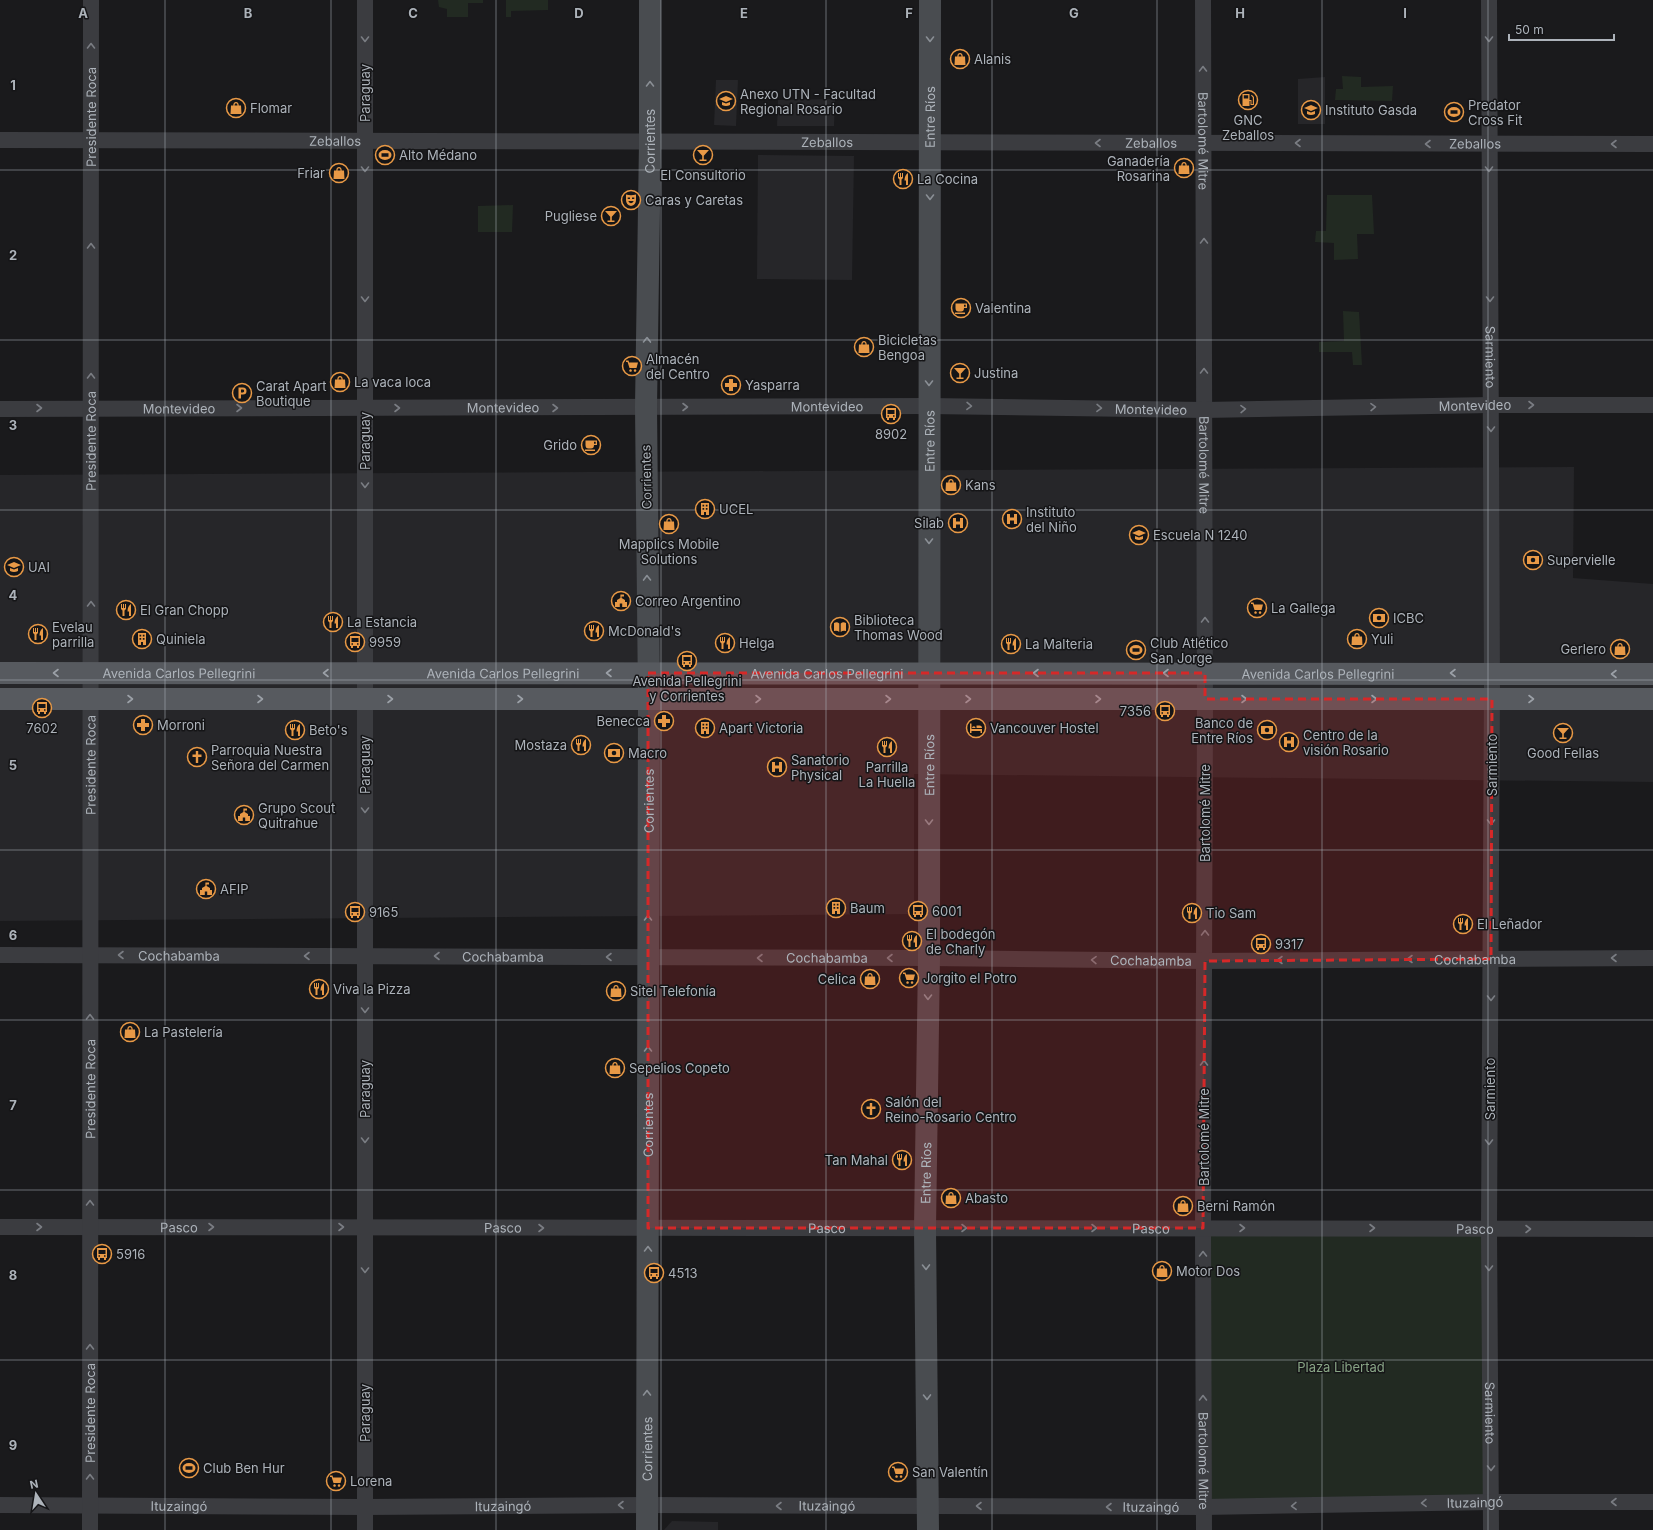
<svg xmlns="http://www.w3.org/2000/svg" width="1653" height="1530" viewBox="0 0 1653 1530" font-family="Inter,sans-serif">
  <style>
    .built { fill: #262629 }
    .green { fill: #222a22 }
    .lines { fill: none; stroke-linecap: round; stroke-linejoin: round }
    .street { stroke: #3b3c40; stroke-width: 16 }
    .secondary { stroke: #494c50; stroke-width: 22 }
    .primary { stroke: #575a5f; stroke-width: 22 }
    .oneway { stroke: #7a7d83 }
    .oneway2 { stroke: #8a8f95 }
    .oneway3 { stroke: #9ca1a8 }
    .marked { fill: #d62828; fill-opacity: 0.2; stroke: #d62828; stroke-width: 3; stroke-dasharray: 8 5; stroke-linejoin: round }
    .grid { fill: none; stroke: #adb3ba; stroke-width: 1; stroke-opacity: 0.55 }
    .labels { text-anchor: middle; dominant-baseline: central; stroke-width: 3; stroke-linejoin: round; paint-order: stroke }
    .poi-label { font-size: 13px; fill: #adb3ba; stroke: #151517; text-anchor: start }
    .street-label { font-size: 13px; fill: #adb3ba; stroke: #151517 }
    .park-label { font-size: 13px; fill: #88a485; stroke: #151517 }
    .grid-label { font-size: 13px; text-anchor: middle; font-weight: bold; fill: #adb3ba; stroke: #151517; stroke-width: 3; stroke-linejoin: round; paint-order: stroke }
  </style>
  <rect width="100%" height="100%" fill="#1a1a1c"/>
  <g class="built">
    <polygon points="1325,77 1325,124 1298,124 1298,79"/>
    <polygon points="716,80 738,80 736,126 714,125"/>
    <polygon points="835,99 834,126 777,126 778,100"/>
    <polygon points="758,155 854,156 852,280 757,279"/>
    <polygon points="1574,467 1573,578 1653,584 1653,782 914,774 914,914 0,921 0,475"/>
    <polygon points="672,1521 718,1522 718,1530 664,1530"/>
  </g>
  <g class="green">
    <polygon points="438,0 483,0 483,3 468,3 468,17 447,17 447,9 439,7"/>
    <polygon points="506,0 548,0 548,10 511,11 511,17 506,17"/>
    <polygon points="1342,76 1361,77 1361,87 1393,86 1392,101 1335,100 1336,89 1343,89"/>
    <polygon points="1327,195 1372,195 1374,234 1357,234 1358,259 1334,260 1334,243 1315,242 1316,231 1326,231"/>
    <polygon points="513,205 512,232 478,232 478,206"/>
    <polygon points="1343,311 1359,312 1362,365 1353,365 1352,352 1319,352 1319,342 1344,341"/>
    <polygon points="1203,1228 1489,1229 1491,1502 1204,1507"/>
  </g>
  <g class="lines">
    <g class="street">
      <path id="s1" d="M1203,0L1205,717L1203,1228L1204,1530"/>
      <path id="s2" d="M1489,0L1492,686L1489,1229L1491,1530"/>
      <path id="s3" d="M0,140L1653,144"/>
      <path id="s4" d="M0,409L929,406L1204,410L1491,405H1653"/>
      <path id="s5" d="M0,955L929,958L1205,961L1653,958"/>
      <path id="s6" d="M0,1227L1653,1229"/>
      <path id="s7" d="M0,1505L365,1507L647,1505L1204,1507L1491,1502H1653"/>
      <path id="s8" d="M90,1530L91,0"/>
      <polyline points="365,1530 365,0"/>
    </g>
    <g class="secondary">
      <path id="s9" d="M647,1530L649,699L646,407L650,142V0"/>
      <path id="s10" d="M928,1530L925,1228L929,958L930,0"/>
    </g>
    <g class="primary">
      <path id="s11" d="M0,673L1653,674"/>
      <polyline points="0,699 1653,699"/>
    </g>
  </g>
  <defs><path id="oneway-chevron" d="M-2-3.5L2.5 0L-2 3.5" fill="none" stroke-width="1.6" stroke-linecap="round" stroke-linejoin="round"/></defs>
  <g class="oneway">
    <use href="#oneway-chevron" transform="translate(365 39) rotate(90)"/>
    <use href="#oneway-chevron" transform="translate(1489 39) rotate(90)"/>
    <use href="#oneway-chevron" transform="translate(91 46) rotate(-90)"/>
    <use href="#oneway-chevron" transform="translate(1203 69) rotate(-90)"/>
    <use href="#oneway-chevron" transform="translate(1098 143) rotate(-180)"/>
    <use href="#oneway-chevron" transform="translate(1298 143) rotate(-180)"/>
    <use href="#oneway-chevron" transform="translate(1428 144) rotate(-180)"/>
    <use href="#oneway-chevron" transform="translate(1614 144) rotate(-180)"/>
    <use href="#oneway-chevron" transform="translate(365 169) rotate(90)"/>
    <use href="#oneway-chevron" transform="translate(1489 169) rotate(90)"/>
    <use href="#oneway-chevron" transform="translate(1204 241) rotate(-90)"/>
    <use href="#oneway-chevron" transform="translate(91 246) rotate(-90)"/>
    <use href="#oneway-chevron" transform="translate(365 299) rotate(90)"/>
    <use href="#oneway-chevron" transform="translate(1490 299) rotate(90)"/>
    <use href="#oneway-chevron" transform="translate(1204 371) rotate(-90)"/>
    <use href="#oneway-chevron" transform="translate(91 376) rotate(-90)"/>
    <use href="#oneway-chevron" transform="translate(1531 405)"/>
    <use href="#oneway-chevron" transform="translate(969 406) rotate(1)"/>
    <use href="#oneway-chevron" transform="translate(685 407)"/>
    <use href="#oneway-chevron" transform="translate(1373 407) rotate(-1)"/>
    <use href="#oneway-chevron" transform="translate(39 408)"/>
    <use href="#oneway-chevron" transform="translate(239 408)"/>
    <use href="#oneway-chevron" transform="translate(397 408)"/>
    <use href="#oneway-chevron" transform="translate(555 408)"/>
    <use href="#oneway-chevron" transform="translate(1099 408) rotate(1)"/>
    <use href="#oneway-chevron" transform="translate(1243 409) rotate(-1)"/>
    <use href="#oneway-chevron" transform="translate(1491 429) rotate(90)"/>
    <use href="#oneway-chevron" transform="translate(365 485) rotate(90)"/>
    <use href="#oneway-chevron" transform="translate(91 604) rotate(-90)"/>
    <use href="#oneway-chevron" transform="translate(1205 620) rotate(-90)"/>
    <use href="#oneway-chevron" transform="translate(365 810) rotate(90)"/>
    <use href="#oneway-chevron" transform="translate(1491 822) rotate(90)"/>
    <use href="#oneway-chevron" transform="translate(1205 933) rotate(-90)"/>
    <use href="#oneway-chevron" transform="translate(121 955) rotate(-180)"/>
    <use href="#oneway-chevron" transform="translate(307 956) rotate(-180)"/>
    <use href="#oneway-chevron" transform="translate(437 956) rotate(-180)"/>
    <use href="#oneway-chevron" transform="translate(609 957) rotate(-180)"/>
    <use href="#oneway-chevron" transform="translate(760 958) rotate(-180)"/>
    <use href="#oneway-chevron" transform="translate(890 958) rotate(-180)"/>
    <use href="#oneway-chevron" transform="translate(1614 958) rotate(180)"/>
    <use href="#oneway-chevron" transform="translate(1410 959) rotate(180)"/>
    <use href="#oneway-chevron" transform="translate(1094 960) rotate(-179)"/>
    <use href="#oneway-chevron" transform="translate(1280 960) rotate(180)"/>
    <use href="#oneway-chevron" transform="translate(1491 998) rotate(90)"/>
    <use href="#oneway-chevron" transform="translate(365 1010) rotate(90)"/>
    <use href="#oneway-chevron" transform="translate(90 1017) rotate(-90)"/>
    <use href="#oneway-chevron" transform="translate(1204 1063) rotate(-90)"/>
    <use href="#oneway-chevron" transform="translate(365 1140) rotate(90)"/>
    <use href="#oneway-chevron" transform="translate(1489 1142) rotate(90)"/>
    <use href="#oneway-chevron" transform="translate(90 1203) rotate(-90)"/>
    <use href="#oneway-chevron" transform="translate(39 1227)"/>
    <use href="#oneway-chevron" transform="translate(211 1227)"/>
    <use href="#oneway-chevron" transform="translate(341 1227)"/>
    <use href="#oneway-chevron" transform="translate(541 1228)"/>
    <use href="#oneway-chevron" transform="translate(964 1228)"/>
    <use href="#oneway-chevron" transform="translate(1094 1228)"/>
    <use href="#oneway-chevron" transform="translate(1242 1228)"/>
    <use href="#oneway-chevron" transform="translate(1372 1228)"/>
    <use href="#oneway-chevron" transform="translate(1528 1229)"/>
    <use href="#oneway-chevron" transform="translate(1203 1254) rotate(-90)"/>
    <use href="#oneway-chevron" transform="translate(1489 1268) rotate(90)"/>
    <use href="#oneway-chevron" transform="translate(365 1270) rotate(90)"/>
    <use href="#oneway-chevron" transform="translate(90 1347) rotate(-90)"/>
    <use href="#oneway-chevron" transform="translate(1203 1398) rotate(-90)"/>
    <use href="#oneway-chevron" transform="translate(1491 1468) rotate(90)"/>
    <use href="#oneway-chevron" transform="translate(90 1477) rotate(-90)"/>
    <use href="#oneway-chevron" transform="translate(1614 1502) rotate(180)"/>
    <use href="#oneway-chevron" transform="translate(1424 1503) rotate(179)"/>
    <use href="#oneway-chevron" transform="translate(621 1505) rotate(180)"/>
    <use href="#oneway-chevron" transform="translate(779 1506) rotate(-180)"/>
    <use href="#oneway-chevron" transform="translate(979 1506) rotate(-180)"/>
    <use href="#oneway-chevron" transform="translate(1294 1506) rotate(179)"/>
    <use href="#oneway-chevron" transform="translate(1109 1507) rotate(-180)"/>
  </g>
  <g class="oneway2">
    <use href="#oneway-chevron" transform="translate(930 39) rotate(90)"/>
    <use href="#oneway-chevron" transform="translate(650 84) rotate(-90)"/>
    <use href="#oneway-chevron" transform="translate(930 197) rotate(90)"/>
    <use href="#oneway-chevron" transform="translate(647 340) rotate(-89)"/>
    <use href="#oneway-chevron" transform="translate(929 383) rotate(90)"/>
    <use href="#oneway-chevron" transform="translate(929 541) rotate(90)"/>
    <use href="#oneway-chevron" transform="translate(647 578) rotate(-91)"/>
    <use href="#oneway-chevron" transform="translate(929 822) rotate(90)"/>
    <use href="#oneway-chevron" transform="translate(648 918) rotate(-90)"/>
    <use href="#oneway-chevron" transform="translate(928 997) rotate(91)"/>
    <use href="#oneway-chevron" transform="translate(648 1049) rotate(-90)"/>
    <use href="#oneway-chevron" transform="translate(648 1249) rotate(-90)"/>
    <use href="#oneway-chevron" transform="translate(926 1267) rotate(89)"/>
    <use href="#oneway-chevron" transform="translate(647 1393) rotate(-90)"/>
    <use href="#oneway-chevron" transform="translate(927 1397) rotate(89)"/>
  </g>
  <g class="oneway3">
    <use href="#oneway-chevron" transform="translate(56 673) rotate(-180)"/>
    <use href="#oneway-chevron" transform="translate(326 673) rotate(-180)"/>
    <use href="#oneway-chevron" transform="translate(609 673) rotate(180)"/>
    <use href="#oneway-chevron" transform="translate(1036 673) rotate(180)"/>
    <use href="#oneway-chevron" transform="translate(1166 673) rotate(180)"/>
    <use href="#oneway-chevron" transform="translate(1453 673) rotate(180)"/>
    <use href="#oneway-chevron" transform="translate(1614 674) rotate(-180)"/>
    <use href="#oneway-chevron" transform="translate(130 699)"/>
    <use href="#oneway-chevron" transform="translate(260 699)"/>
    <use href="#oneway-chevron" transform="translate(390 699)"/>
    <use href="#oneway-chevron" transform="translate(520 699)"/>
    <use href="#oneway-chevron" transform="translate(758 699)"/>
    <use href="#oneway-chevron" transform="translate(888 699)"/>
    <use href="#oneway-chevron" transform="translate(968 699)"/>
    <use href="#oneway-chevron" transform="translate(1098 699)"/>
    <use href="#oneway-chevron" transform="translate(1244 699)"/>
    <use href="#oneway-chevron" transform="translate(1374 699)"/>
    <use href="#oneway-chevron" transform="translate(1531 699)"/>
  </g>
  <path class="marked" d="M648,673H1205V699H1492L1491,959L1205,961L1203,1228H648Z"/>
  <path class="grid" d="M165,0V1530M331,0V1530M496,0V1530M661,0V1530M826,0V1530M992,0V1530M1157,0V1530M1322,0V1530M1488,0V1530M0,170H1653M0,340H1653M0,510H1653M0,680H1653M0,850H1653M0,1020H1653M0,1190H1653M0,1360H1653"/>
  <defs>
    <g id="shop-ring" transform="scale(1)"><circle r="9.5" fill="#151517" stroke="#e89946" stroke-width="1.5"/><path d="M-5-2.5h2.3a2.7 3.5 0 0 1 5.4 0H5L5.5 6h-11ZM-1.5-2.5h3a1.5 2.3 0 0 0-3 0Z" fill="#e89946"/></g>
    <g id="fuel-ring" transform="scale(1)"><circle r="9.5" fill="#151517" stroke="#e89946" stroke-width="1.5"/><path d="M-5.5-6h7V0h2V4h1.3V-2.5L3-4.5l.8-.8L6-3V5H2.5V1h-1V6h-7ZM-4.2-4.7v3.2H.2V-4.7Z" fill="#e89946"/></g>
    <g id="university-ring" transform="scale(1)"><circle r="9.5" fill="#151517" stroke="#e89946" stroke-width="1.5"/><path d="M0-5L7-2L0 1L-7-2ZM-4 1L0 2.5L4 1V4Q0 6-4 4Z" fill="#e89946"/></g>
    <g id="stadium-ring" transform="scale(1)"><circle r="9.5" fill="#151517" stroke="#e89946" stroke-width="1.5"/><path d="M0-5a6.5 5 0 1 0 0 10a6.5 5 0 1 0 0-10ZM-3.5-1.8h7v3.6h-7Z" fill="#e89946"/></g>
    <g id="bar-ring" transform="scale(1)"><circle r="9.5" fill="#151517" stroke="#e89946" stroke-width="1.5"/><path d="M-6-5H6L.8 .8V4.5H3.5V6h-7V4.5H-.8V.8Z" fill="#e89946"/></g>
    <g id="restaurant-ring" transform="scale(1)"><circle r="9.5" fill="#151517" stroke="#e89946" stroke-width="1.5"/><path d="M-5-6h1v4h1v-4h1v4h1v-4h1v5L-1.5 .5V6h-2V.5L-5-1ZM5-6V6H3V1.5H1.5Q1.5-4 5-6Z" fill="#e89946"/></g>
    <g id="theatre-ring" transform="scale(1)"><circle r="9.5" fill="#151517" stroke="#e89946" stroke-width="1.5"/><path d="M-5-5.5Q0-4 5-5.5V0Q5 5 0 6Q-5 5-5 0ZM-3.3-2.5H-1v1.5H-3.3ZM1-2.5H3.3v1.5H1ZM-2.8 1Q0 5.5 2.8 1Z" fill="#e89946"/></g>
    <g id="cafe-ring" transform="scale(1)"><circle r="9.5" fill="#151517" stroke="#e89946" stroke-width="1.5"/><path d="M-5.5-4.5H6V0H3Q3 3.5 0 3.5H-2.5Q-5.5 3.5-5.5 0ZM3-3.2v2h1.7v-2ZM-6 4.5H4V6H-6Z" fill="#e89946"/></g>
    <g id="supermarket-ring" transform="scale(1)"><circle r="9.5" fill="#151517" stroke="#e89946" stroke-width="1.5"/><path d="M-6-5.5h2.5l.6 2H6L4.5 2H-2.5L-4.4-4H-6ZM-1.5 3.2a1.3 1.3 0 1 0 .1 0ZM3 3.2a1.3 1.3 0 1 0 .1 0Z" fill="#e89946"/></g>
    <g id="pharmacy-ring" transform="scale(1)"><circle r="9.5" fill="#151517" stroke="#e89946" stroke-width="1.5"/><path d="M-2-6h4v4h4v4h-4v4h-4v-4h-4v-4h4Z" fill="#e89946"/></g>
    <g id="parking-ring" transform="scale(1)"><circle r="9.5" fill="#151517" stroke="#e89946" stroke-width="1.5"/><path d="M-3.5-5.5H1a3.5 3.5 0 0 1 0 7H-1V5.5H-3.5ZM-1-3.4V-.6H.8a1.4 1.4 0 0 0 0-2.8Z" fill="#e89946"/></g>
    <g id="bus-ring" transform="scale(1)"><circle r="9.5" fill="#151517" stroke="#e89946" stroke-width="1.5"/><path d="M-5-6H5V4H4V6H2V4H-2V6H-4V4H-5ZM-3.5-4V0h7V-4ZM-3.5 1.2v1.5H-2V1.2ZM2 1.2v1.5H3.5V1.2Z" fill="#e89946"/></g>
    <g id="building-ring" transform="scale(1)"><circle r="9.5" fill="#151517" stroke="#e89946" stroke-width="1.5"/><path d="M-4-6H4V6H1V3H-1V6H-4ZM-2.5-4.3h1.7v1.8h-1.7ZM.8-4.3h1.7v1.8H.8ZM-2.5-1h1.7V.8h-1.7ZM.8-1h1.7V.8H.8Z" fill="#e89946"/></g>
    <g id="hospital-ring" transform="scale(1)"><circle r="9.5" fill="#151517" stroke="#e89946" stroke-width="1.5"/><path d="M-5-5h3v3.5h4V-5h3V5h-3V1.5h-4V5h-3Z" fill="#e89946"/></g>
    <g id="school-ring" transform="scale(1)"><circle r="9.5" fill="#151517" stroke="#e89946" stroke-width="1.5"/><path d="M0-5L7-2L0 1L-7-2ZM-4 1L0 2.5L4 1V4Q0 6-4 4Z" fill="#e89946"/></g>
    <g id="bank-ring" transform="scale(1)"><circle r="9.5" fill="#151517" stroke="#e89946" stroke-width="1.5"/><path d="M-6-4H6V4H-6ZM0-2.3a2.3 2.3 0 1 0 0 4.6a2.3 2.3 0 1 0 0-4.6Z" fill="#e89946"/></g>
    <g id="civic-ring" transform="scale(1)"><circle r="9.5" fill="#151517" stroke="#e89946" stroke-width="1.5"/><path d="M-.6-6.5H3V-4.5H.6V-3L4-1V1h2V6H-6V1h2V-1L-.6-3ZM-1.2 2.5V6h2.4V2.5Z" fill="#e89946"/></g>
    <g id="library-ring" transform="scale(1)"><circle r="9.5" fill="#151517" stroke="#e89946" stroke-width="1.5"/><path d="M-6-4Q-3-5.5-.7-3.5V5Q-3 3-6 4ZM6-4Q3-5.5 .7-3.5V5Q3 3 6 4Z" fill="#e89946"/></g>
    <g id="hotel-ring" transform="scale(1)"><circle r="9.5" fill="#151517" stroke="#e89946" stroke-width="1.5"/><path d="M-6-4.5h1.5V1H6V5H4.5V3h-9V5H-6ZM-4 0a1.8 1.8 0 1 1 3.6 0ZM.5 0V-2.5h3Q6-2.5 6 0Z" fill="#e89946"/></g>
    <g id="church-ring" transform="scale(1)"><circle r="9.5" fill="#151517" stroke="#e89946" stroke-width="1.5"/><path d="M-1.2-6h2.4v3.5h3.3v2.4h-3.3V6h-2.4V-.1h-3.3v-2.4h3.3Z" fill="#e89946"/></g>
  </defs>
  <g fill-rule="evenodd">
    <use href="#shop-ring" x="960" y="59"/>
    <use href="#fuel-ring" x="1248" y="100"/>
    <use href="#university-ring" x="726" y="101"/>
    <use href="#shop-ring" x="236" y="108"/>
    <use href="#university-ring" x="1311" y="110"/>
    <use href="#stadium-ring" x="1454" y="112"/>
    <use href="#stadium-ring" x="385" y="155"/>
    <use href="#bar-ring" x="703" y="155"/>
    <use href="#shop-ring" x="1184" y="168"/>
    <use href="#shop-ring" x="339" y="173"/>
    <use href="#restaurant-ring" x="903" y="179"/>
    <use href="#theatre-ring" x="631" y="200"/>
    <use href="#bar-ring" x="611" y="216"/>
    <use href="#cafe-ring" x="961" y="308"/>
    <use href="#shop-ring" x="864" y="347"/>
    <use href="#supermarket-ring" x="632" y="366"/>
    <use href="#bar-ring" x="960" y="373"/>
    <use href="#shop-ring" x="340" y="382"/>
    <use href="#pharmacy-ring" x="731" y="385"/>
    <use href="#parking-ring" x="242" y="393"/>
    <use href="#bus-ring" x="891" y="414"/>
    <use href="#cafe-ring" x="591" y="445"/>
    <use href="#shop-ring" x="951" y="485"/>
    <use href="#building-ring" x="705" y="509"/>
    <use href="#hospital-ring" x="1012" y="519"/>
    <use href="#hospital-ring" x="958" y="523"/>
    <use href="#shop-ring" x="669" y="524"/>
    <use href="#school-ring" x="1139" y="535"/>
    <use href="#bank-ring" x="1533" y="560"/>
    <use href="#university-ring" x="14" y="567"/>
    <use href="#civic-ring" x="621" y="601"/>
    <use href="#supermarket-ring" x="1257" y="608"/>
    <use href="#restaurant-ring" x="126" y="610"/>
    <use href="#bank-ring" x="1379" y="618"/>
    <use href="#restaurant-ring" x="333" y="622"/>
    <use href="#library-ring" x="840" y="627"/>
    <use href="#restaurant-ring" x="594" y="631"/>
    <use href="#restaurant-ring" x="38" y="634"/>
    <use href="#building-ring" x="142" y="639"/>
    <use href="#shop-ring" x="1357" y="639"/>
    <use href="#bus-ring" x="355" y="642"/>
    <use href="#restaurant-ring" x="725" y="643"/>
    <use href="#restaurant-ring" x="1011" y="644"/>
    <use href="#shop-ring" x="1620" y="649"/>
    <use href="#stadium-ring" x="1136" y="650"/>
    <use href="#bus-ring" x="687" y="661"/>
    <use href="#bus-ring" x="42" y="708"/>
    <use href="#bus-ring" x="1165" y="711"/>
    <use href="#pharmacy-ring" x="664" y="721"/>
    <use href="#pharmacy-ring" x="143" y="725"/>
    <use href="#building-ring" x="705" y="728"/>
    <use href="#hotel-ring" x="976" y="728"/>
    <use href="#restaurant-ring" x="295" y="730"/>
    <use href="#bank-ring" x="1267" y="730"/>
    <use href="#bar-ring" x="1563" y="733"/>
    <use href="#hospital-ring" x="1289" y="742"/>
    <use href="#restaurant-ring" x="581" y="745"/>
    <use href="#restaurant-ring" x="887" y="747"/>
    <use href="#bank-ring" x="614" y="753"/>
    <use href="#church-ring" x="197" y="757"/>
    <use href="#hospital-ring" x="777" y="767"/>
    <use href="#civic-ring" x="244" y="815"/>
    <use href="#civic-ring" x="206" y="889"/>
    <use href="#building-ring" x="836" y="908"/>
    <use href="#bus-ring" x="918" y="911"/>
    <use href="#bus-ring" x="355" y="912"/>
    <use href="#restaurant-ring" x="1192" y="913"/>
    <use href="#restaurant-ring" x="1463" y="924"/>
    <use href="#restaurant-ring" x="912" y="941"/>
    <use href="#bus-ring" x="1261" y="944"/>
    <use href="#supermarket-ring" x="909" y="978"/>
    <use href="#shop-ring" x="870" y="979"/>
    <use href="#restaurant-ring" x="319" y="989"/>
    <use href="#shop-ring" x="616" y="991"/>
    <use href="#shop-ring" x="130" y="1032"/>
    <use href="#shop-ring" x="615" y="1068"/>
    <use href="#church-ring" x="871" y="1109"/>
    <use href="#restaurant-ring" x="902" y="1160"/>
    <use href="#shop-ring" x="951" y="1198"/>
    <use href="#shop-ring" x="1183" y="1206"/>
    <use href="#bus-ring" x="102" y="1254"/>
    <use href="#shop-ring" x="1162" y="1271"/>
    <use href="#bus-ring" x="654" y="1273"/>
    <use href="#stadium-ring" x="189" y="1468"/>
    <use href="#supermarket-ring" x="898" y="1472"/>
    <use href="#supermarket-ring" x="336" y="1481"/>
  </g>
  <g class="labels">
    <g class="poi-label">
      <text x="974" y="59">Alanis</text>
      <text x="740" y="94">Anexo UTN - Facultad<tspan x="740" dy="15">Regional Rosario</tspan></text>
      <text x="1468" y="105">Predator<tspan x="1468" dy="15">Cross Fit</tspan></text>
      <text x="250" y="108">Flomar</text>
      <text x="1325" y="110">Instituto Gasda</text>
      <text x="1248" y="120" text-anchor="middle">GNC<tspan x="1248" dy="15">Zeballos</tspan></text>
      <text x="399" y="155">Alto Médano</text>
      <text x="1170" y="161" text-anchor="end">Ganadería<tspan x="1170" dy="15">Rosarina</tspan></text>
      <text x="325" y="173" text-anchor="end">Friar</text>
      <text x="703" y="175" text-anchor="middle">El Consultorio</text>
      <text x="917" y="179">La Cocina</text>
      <text x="645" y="200">Caras y Caretas</text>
      <text x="597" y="216" text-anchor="end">Pugliese</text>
      <text x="975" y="308">Valentina</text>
      <text x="878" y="340">Bicicletas<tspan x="878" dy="15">Bengoa</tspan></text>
      <text x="646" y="359">Almacén<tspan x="646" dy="15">del Centro</tspan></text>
      <text x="974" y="373">Justina</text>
      <text x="354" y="382">La vaca loca</text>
      <text x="745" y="385">Yasparra</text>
      <text x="256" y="386">Carat Apart<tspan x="256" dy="15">Boutique</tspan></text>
      <text x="891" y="434" text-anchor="middle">8902</text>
      <text x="577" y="445" text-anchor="end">Grido</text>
      <text x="965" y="485">Kans</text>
      <text x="719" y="509">UCEL</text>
      <text x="1026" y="512">Instituto<tspan x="1026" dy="15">del Niño</tspan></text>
      <text x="944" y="523" text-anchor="end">Silab</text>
      <text x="1153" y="535">Escuela N 1240</text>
      <text x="669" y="544" text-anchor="middle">Mapplics Mobile<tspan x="669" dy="15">Solutions</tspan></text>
      <text x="1547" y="560">Supervielle</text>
      <text x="28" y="567">UAI</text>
      <text x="635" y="601">Correo Argentino</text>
      <text x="1271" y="608">La Gallega</text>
      <text x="140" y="610">El Gran Chopp</text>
      <text x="1393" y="618">ICBC</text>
      <text x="854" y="620">Biblioteca<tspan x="854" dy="15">Thomas Wood</tspan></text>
      <text x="347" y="622">La Estancia</text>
      <text x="52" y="627">Evelau<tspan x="52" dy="15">parrilla</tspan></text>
      <text x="608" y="631">McDonald's</text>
      <text x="156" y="639">Quiniela</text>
      <text x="1371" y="639">Yuli</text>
      <text x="369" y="642">9959</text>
      <text x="739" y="643">Helga</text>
      <text x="1150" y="643">Club Atlético<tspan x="1150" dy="15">San Jorge</tspan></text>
      <text x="1025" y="644">La Malteria</text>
      <text x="1606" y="649" text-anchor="end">Gerlero</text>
      <text x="687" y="681" text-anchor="middle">Avenida Pellegrini<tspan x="687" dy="15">y Corrientes</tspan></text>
      <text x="1151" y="711" text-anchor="end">7356</text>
      <text x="650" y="721" text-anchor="end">Benecca</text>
      <text x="1253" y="723" text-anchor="end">Banco de<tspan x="1253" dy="15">Entre Ríos</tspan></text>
      <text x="157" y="725">Morroni</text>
      <text x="42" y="728" text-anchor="middle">7602</text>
      <text x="719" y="728">Apart Victoria</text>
      <text x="990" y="728">Vancouver Hostel</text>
      <text x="309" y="730">Beto's</text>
      <text x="1303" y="735">Centro de la<tspan x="1303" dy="15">visión Rosario</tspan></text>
      <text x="567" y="745" text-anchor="end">Mostaza</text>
      <text x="211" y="750">Parroquia Nuestra<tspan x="211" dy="15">Señora del Carmen</tspan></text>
      <text x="628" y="753">Macro</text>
      <text x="1563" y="753" text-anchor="middle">Good Fellas</text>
      <text x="791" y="760">Sanatorio<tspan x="791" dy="15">Physical</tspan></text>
      <text x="887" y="767" text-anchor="middle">Parrilla<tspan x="887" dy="15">La Huella</tspan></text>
      <text x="258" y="808">Grupo Scout<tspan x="258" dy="15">Quitrahue</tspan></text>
      <text x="220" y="889">AFIP</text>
      <text x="850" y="908">Baum</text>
      <text x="932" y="911">6001</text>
      <text x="369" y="912">9165</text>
      <text x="1206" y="913">Tio Sam</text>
      <text x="1477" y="924">El Leñador</text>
      <text x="926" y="934">El bodegón<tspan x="926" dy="15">de Charly</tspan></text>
      <text x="1275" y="944">9317</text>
      <text x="923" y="978">Jorgito el Potro</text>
      <text x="856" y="979" text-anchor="end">Celica</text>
      <text x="333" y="989">Viva la Pizza</text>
      <text x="630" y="991">Sitel Telefonía</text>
      <text x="144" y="1032">La Pastelería</text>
      <text x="629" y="1068">Sepelios Copeto</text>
      <text x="885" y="1102">Salón del<tspan x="885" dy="15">Reino-Rosario Centro</tspan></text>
      <text x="888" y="1160" text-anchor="end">Tan Mahal</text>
      <text x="965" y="1198">Abasto</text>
      <text x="1197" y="1206">Berni Ramón</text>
      <text x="116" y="1254">5916</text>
      <text x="1176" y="1271">Motor Dos</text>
      <text x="668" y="1273">4513</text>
      <text x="203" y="1468">Club Ben Hur</text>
      <text x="912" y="1472">San Valentín</text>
      <text x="350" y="1481">Lorena</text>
    </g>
    <g class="street-label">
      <text transform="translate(365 93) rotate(-90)">Paraguay</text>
      <text stroke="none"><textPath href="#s8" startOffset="1413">Presidente Roca</textPath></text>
      <text stroke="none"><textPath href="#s10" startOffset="1413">Entre Ríos</textPath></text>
      <text stroke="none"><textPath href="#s3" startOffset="335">Zeballos</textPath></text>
      <text stroke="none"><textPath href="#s9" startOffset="1389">Corrientes</textPath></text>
      <text stroke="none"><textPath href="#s1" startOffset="141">Bartolomé Mitre</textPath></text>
      <text stroke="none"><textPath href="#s3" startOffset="827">Zeballos</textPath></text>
      <text stroke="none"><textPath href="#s3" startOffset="1151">Zeballos</textPath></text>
      <text stroke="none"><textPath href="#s3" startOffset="1475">Zeballos</textPath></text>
      <text stroke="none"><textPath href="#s2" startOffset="357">Sarmiento</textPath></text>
      <text stroke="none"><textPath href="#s4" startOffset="827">Montevideo</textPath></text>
      <text stroke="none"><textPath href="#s4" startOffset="1475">Montevideo</textPath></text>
      <text stroke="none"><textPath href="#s4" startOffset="179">Montevideo</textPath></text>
      <text stroke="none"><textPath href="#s4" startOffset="503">Montevideo</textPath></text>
      <text stroke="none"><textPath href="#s4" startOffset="1151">Montevideo</textPath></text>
      <text stroke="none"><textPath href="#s8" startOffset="1089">Presidente Roca</textPath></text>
      <text transform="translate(365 441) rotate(-90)">Paraguay</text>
      <text stroke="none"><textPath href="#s10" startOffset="1089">Entre Ríos</textPath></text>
      <text stroke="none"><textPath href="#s1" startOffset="465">Bartolomé Mitre</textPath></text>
      <text transform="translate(646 477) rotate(-91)">Corrientes</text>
      <text stroke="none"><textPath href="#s11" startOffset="179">Avenida Carlos Pellegrini</textPath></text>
      <text stroke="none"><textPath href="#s11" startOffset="503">Avenida Carlos Pellegrini</textPath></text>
      <text stroke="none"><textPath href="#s11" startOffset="827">Avenida Carlos Pellegrini</textPath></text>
      <text stroke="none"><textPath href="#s11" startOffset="1318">Avenida Carlos Pellegrini</textPath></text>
      <text stroke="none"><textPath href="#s8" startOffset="765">Presidente Roca</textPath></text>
      <text transform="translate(365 765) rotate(-90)">Paraguay</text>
      <text stroke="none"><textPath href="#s10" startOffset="765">Entre Ríos</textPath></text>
      <text transform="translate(1492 765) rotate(-90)">Sarmiento</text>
      <text stroke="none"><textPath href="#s9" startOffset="729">Corrientes</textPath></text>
      <text transform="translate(1205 813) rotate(-90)">Bartolomé Mitre</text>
      <text stroke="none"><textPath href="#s5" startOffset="179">Cochabamba</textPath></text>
      <text stroke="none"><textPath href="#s5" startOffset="503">Cochabamba</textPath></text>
      <text stroke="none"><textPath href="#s5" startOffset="827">Cochabamba</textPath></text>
      <text stroke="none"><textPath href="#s5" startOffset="1475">Cochabamba</textPath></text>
      <text stroke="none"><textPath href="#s5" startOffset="1151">Cochabamba</textPath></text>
      <text stroke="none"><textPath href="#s8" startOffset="441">Presidente Roca</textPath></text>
      <text transform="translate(365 1089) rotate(-90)">Paraguay</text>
      <text transform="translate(1490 1089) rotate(-90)">Sarmiento</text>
      <text stroke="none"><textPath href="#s9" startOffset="405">Corrientes</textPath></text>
      <text transform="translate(1204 1137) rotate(-90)">Bartolomé Mitre</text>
      <text stroke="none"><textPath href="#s10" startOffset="357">Entre Ríos</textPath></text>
      <text stroke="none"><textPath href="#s6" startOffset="179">Pasco</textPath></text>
      <text stroke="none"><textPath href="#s6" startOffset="503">Pasco</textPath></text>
      <text stroke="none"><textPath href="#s6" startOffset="827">Pasco</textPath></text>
      <text stroke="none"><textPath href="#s6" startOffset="1151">Pasco</textPath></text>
      <text stroke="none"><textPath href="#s6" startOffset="1475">Pasco</textPath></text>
      <text stroke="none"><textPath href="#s8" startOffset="117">Presidente Roca</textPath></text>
      <text transform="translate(365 1413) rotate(-90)">Paraguay</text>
      <text stroke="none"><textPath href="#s2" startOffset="1413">Sarmiento</textPath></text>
      <text stroke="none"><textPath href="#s9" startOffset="81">Corrientes</textPath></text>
      <text stroke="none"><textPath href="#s1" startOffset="1461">Bartolomé Mitre</textPath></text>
      <text stroke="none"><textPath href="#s7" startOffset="1475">Ituzaingó</textPath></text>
      <text stroke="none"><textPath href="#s7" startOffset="179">Ituzaingó</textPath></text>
      <text stroke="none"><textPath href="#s7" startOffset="503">Ituzaingó</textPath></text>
      <text stroke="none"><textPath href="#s7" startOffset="827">Ituzaingó</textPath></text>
      <text stroke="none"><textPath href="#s7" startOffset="1151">Ituzaingó</textPath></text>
    </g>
    <g class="park-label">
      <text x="1341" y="1367">Plaza Libertad</text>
    </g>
  </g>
  <g class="grid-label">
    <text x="83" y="18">A</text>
    <text x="248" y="18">B</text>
    <text x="413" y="18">C</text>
    <text x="579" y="18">D</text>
    <text x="744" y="18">E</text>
    <text x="909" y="18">F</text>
    <text x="1074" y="18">G</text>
    <text x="1240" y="18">H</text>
    <text x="1405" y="18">I</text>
    <text x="13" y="90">1</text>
    <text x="13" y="260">2</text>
    <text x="13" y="430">3</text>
    <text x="13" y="600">4</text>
    <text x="13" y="770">5</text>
    <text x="13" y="940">6</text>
    <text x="13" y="1110">7</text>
    <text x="13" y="1280">8</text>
    <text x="13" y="1450">9</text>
  </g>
  <g transform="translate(36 1494) rotate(348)" stroke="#151517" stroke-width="3" paint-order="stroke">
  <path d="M0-3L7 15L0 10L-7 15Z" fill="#adb3ba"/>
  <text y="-6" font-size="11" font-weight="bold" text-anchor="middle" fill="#adb3ba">N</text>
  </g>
  <path d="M1509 34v6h105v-6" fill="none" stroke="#adb3ba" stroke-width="2"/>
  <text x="1515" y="34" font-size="12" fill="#adb3ba" stroke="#151517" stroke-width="3" paint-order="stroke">50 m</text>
</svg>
